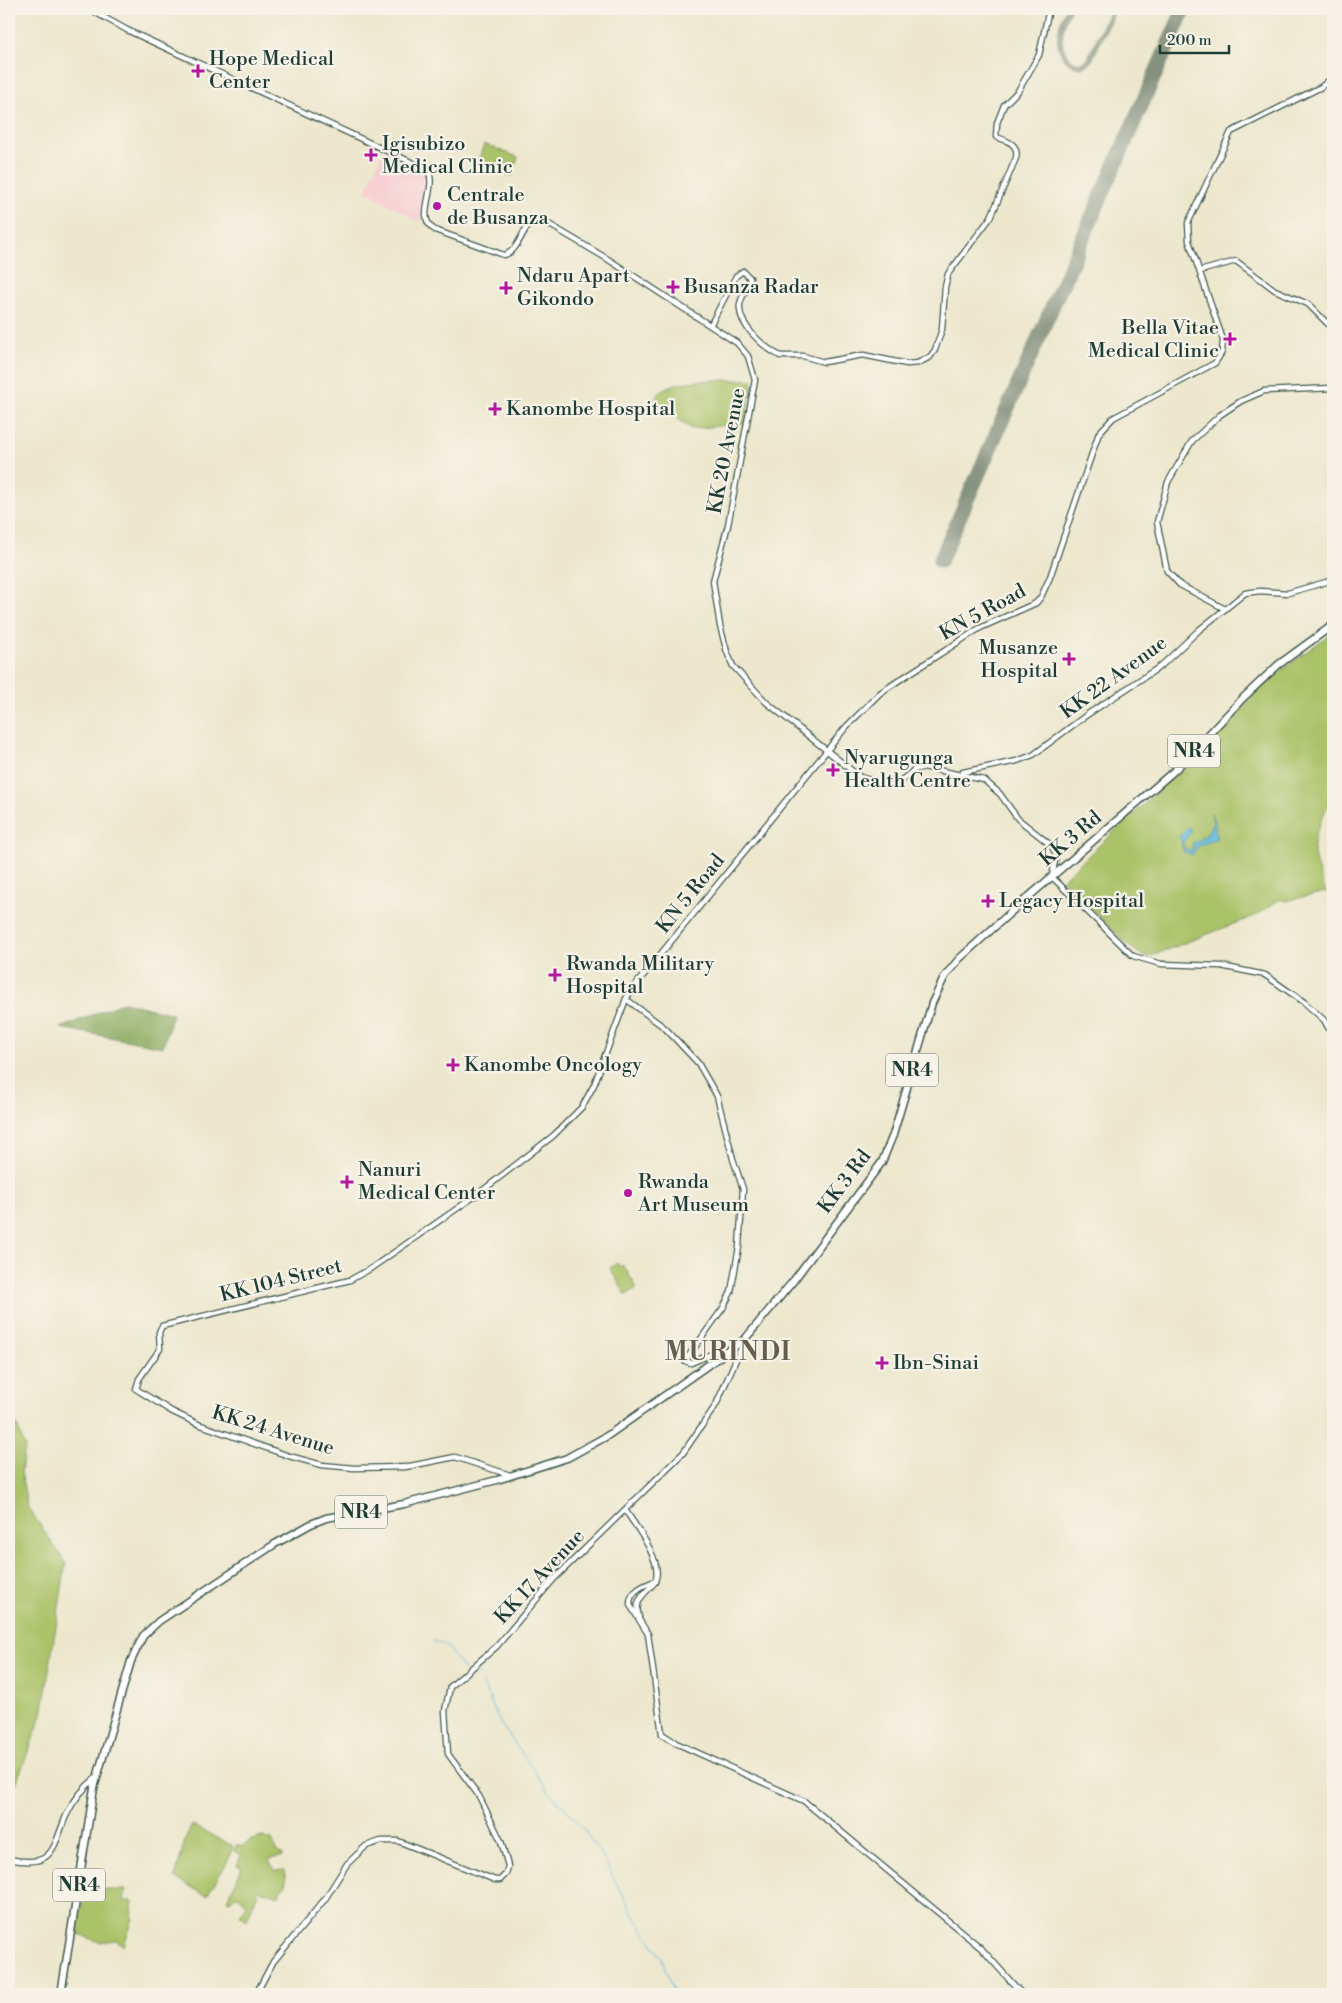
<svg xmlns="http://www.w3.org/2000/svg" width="1342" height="2003" viewBox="0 0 1342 2003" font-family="'Libre Bodoni',serif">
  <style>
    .built { fill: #f7cfd3 }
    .green { fill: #aac267; stroke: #64804e }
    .forest { fill: #87a85c; stroke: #537248 }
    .water { fill: #5fb9dd; stroke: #3f7b88 }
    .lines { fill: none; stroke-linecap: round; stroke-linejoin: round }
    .stream { stroke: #5fb9dd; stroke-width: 1 }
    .taxiway { stroke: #869280; stroke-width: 6 }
    .runway { stroke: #869280; stroke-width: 15 }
    .secondary-casing { stroke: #3e564b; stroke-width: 7 }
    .highway-casing { stroke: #3e564b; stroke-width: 9 }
    .secondary { stroke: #fff; stroke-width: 4.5 }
    .highway { stroke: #fff; stroke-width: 6 }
    .poi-dot { fill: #b5179e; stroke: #f7f3e8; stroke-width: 2 }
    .labels { text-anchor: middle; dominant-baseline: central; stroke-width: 4.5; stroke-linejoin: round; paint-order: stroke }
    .shield { fill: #f7f3e8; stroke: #60746a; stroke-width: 1 }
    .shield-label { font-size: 19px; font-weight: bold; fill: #1f3d34 }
    .poi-label { font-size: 20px; fill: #1f3d34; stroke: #f7f3e8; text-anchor: start }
    .street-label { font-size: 20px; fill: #1f3d34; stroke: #f7f3e8 }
    .district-label { font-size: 25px; font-weight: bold; letter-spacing: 1px; fill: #665e51; stroke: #f7f3e8 }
  </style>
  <rect width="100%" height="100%" fill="#f7f3e8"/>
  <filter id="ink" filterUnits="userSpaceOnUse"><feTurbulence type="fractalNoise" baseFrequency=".02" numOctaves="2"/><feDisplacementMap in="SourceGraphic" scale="10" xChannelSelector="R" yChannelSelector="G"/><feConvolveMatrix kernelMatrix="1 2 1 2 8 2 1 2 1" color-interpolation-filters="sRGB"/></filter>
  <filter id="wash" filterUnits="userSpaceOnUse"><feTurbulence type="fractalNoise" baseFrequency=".0096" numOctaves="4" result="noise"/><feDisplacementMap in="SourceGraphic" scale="20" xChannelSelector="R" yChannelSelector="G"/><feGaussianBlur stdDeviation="1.12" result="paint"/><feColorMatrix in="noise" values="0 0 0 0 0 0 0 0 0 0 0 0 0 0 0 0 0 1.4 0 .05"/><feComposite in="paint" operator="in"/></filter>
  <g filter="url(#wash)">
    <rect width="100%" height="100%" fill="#ede7cd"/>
    <polygon class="built" points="383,150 426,173 421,223 366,191"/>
    <g class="green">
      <polygon points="484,144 518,157 512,176 477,165"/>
      <path d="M717,380H753L745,423L691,429L655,401C661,380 699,381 717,380Z"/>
      <path d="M1333,632V800L1331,799C1310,843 1308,846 1326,892L1285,901L1280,899L1257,915L1146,958L1129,946L1062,880L1214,739L1266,682Z"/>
      <polygon points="617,1263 620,1267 623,1265 637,1288 626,1295 610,1268"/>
      <polygon points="9,1420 17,1425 25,1447 21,1471 27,1506 66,1563 42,1715 9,1802"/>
      <path d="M192,1825L233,1846C229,1864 215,1880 207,1896L175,1878L185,1840Z"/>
      <polygon points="263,1837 272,1840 277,1852 282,1854 282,1857 269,1859 274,1871 285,1870 286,1885 280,1891 279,1896 259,1890 247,1920 240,1915 246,1905 240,1897 235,1896 230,1901 227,1900 241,1870 241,1867 237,1865 241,1855 234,1851 237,1844 242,1847 251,1840"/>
      <polygon points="92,1886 104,1890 126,1890 124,1901 132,1901 133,1919 124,1945 116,1940 99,1942 76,1933 86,1887"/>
    </g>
    <polygon class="forest" points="124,1002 173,1014 163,1047 60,1028"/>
    <polygon class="water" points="1211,813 1215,823 1216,839 1198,846 1192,855 1183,851 1181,840 1179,837 1188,827 1192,831 1183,842 1183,847 1191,852 1193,843 1202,839 1200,837 1206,836 1213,823"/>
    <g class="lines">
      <g class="stream">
        <polyline points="433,1641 447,1646 464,1671"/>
        <polyline points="466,1675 470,1677 476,1673 479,1674 500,1723 550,1793 579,1823 600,1853 633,1913 662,1959 675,1994"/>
      </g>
      <path class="taxiway" d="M1068,9C1064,19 1060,28 1060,40C1060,55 1076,75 1090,59L1113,9"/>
      <polyline class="runway" points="940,561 1184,9"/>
    </g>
  </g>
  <g filter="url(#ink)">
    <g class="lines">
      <g class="secondary-casing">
        <g id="secondary">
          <path d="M89,9L127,30L428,170C438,188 414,218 435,230L504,255C522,251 522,219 540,219L606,258L737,343L748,356L755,380L728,525L713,581L720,626L727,652L733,666L766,702L860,777L891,786L898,783L914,770L924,767L984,780L1000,794L1018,819L1052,846L1056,855L1052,877L1133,956L1161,964L1221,966L1265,975L1304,1002L1324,1020L1333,1036"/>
          <polyline points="1200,271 1236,261 1275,290 1308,304 1333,329"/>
          <path d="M711,324L736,276L743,271L750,278C748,287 742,295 740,304C737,325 764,347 780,356H803L824,362L863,355L907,364L918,363L930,357L935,350L942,329L945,287L948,274L991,217L1016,158C1019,144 1008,141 996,137L997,123L1004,105L1018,91L1039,55L1049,9"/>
          <polyline points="1225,609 1180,585 1167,571 1157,522 1168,482 1192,441 1220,415 1241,401 1264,391 1333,388"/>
          <polyline points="963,772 1017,761 1033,755 1088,714 1161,666 1199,630 1245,593 1260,591 1288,593 1333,580"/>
          <polyline points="626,999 665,1028 698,1063 717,1096 733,1159 743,1189 739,1247 731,1292 723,1308 685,1361 691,1363 718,1351 730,1350"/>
          <polyline points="510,1475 455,1457 405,1467 354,1468 322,1465 289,1456 198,1424 171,1411 136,1389 139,1379 160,1349 159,1332 162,1326 350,1280 370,1269 478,1194 553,1136 582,1107 594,1085 626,999 633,988 846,727 880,693 898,681 980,628 1036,603 1041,597 1050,577 1099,433 1113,418 1215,363 1222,352 1223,340 1189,241 1188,223 1231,132 1321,87 1333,77"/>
          <path d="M625,1510C636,1526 664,1563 655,1581C644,1585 629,1591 630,1605L648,1634L662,1734L676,1743L804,1801L981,1948L1022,1994"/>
          <path d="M639,1617C633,1600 645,1594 655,1582"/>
          <path d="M9,1859C53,1868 52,1851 66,1816C73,1801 83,1788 97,1777"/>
          <polyline points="256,1994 273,1962 325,1899 347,1864 366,1846 381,1841 398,1841 495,1880 500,1880 506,1874 508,1866 501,1841 479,1796 448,1754 445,1711 450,1687 497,1646 553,1580 683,1453 716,1405 745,1339"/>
        </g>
      </g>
      <g class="highway-casing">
        <polyline id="highway" points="61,1994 94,1788 131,1661 143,1636 159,1621 275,1544 311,1524 326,1518 404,1504 497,1480 567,1458 607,1436 745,1339 794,1280 882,1162 893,1135 932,1003 945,976 959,959 1010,913 1175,770 1243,698 1278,665 1333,625"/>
      </g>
      <use href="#secondary" class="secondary"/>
      <use href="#highway" class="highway"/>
    </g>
  </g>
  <g class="poi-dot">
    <path d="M195.5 63.5h5v5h5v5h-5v5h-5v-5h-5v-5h5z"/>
    <path d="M368.5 147.5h5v5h5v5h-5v5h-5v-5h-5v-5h5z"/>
    <circle cx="437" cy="206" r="5"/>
    <path d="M670.5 279.5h5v5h5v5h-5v5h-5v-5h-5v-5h5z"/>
    <path d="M503.5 280.5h5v5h5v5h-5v5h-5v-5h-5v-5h5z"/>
    <path d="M1227.5 331.5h5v5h5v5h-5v5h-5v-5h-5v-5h5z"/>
    <path d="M492.5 401.5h5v5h5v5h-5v5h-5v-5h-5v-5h5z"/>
    <path d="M1066.5 651.5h5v5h5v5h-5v5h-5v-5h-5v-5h5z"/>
    <path d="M830.5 762.5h5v5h5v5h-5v5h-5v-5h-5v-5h5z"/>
    <path d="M985.5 893.5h5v5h5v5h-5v5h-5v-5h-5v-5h5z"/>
    <path d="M552.5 967.5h5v5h5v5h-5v5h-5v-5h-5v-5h5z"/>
    <path d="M450.5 1057.5h5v5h5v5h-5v5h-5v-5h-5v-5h5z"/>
    <path d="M344.5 1174.5h5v5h5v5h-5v5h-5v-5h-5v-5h5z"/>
    <circle cx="628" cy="1193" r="5"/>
    <path d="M879.5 1355.5h5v5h5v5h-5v5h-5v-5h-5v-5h5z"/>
  </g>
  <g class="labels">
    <g class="shield">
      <rect x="1168" y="734.5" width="52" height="33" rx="4"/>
      <rect x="886" y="1053.5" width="52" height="33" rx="4"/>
      <rect x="335" y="1495.5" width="52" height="33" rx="4"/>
      <rect x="53" y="1868.5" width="52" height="33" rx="4"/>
    </g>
    <g class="shield-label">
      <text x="1194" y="751">NR4</text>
      <text x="912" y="1070">NR4</text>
      <text x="361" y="1512">NR4</text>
      <text x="79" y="1885">NR4</text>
    </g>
    <g class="poi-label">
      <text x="209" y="59">Hope Medical<tspan x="209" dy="23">Center</tspan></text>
      <text x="382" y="144">Igisubizo<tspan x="382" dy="23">Medical Clinic</tspan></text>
      <text x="447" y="195">Centrale<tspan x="447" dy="23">de Busanza</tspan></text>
      <text x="517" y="276">Ndaru Apart<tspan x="517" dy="23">Gikondo</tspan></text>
      <text x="684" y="287">Busanza Radar</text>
      <text x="1219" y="328" text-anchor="end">Bella Vitae<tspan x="1219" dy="23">Medical Clinic</tspan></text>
      <text x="506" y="409">Kanombe Hospital</text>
      <text x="1058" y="648" text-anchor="end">Musanze<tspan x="1058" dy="23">Hospital</tspan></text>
      <text x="844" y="758">Nyarugunga<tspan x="844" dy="23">Health Centre</tspan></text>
      <text x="999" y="901">Legacy Hospital</text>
      <text x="566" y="964">Rwanda Military<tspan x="566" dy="23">Hospital</tspan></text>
      <text x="464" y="1065">Kanombe Oncology</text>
      <text x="358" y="1170">Nanuri<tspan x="358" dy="23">Medical Center</tspan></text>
      <text x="638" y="1182">Rwanda<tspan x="638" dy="23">Art Museum</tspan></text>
      <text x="893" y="1363">Ibn-Sinai</text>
    </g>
    <g class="street-label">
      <text transform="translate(727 451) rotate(-79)">KK 20 Avenue</text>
      <text transform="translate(983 613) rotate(-29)">KN 5 Road</text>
      <text transform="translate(1114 678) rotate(-36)">KK 22 Avenue</text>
      <text transform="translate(1071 839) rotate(-40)">KK 3 Rd</text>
      <text transform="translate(691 894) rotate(-51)">KN 5 Road</text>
      <text transform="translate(845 1182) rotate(-53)">KK 3 Rd</text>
      <text transform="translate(281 1281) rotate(-14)">KK 104 Street</text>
      <text transform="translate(273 1431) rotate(17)">KK 24 Avenue</text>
      <text transform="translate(540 1577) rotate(-47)">KK 17 Avenue</text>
    </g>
    <g class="district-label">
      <text x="728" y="1352">MURINDI</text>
    </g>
  </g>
  <rect width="1342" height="2003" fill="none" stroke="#f7f3e8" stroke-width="30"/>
  <path d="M1160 45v8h69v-8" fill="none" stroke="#1f3d34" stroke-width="2.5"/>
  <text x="1167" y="45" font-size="15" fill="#1f3d34" stroke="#f7f3e8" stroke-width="4" paint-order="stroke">200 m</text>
</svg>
